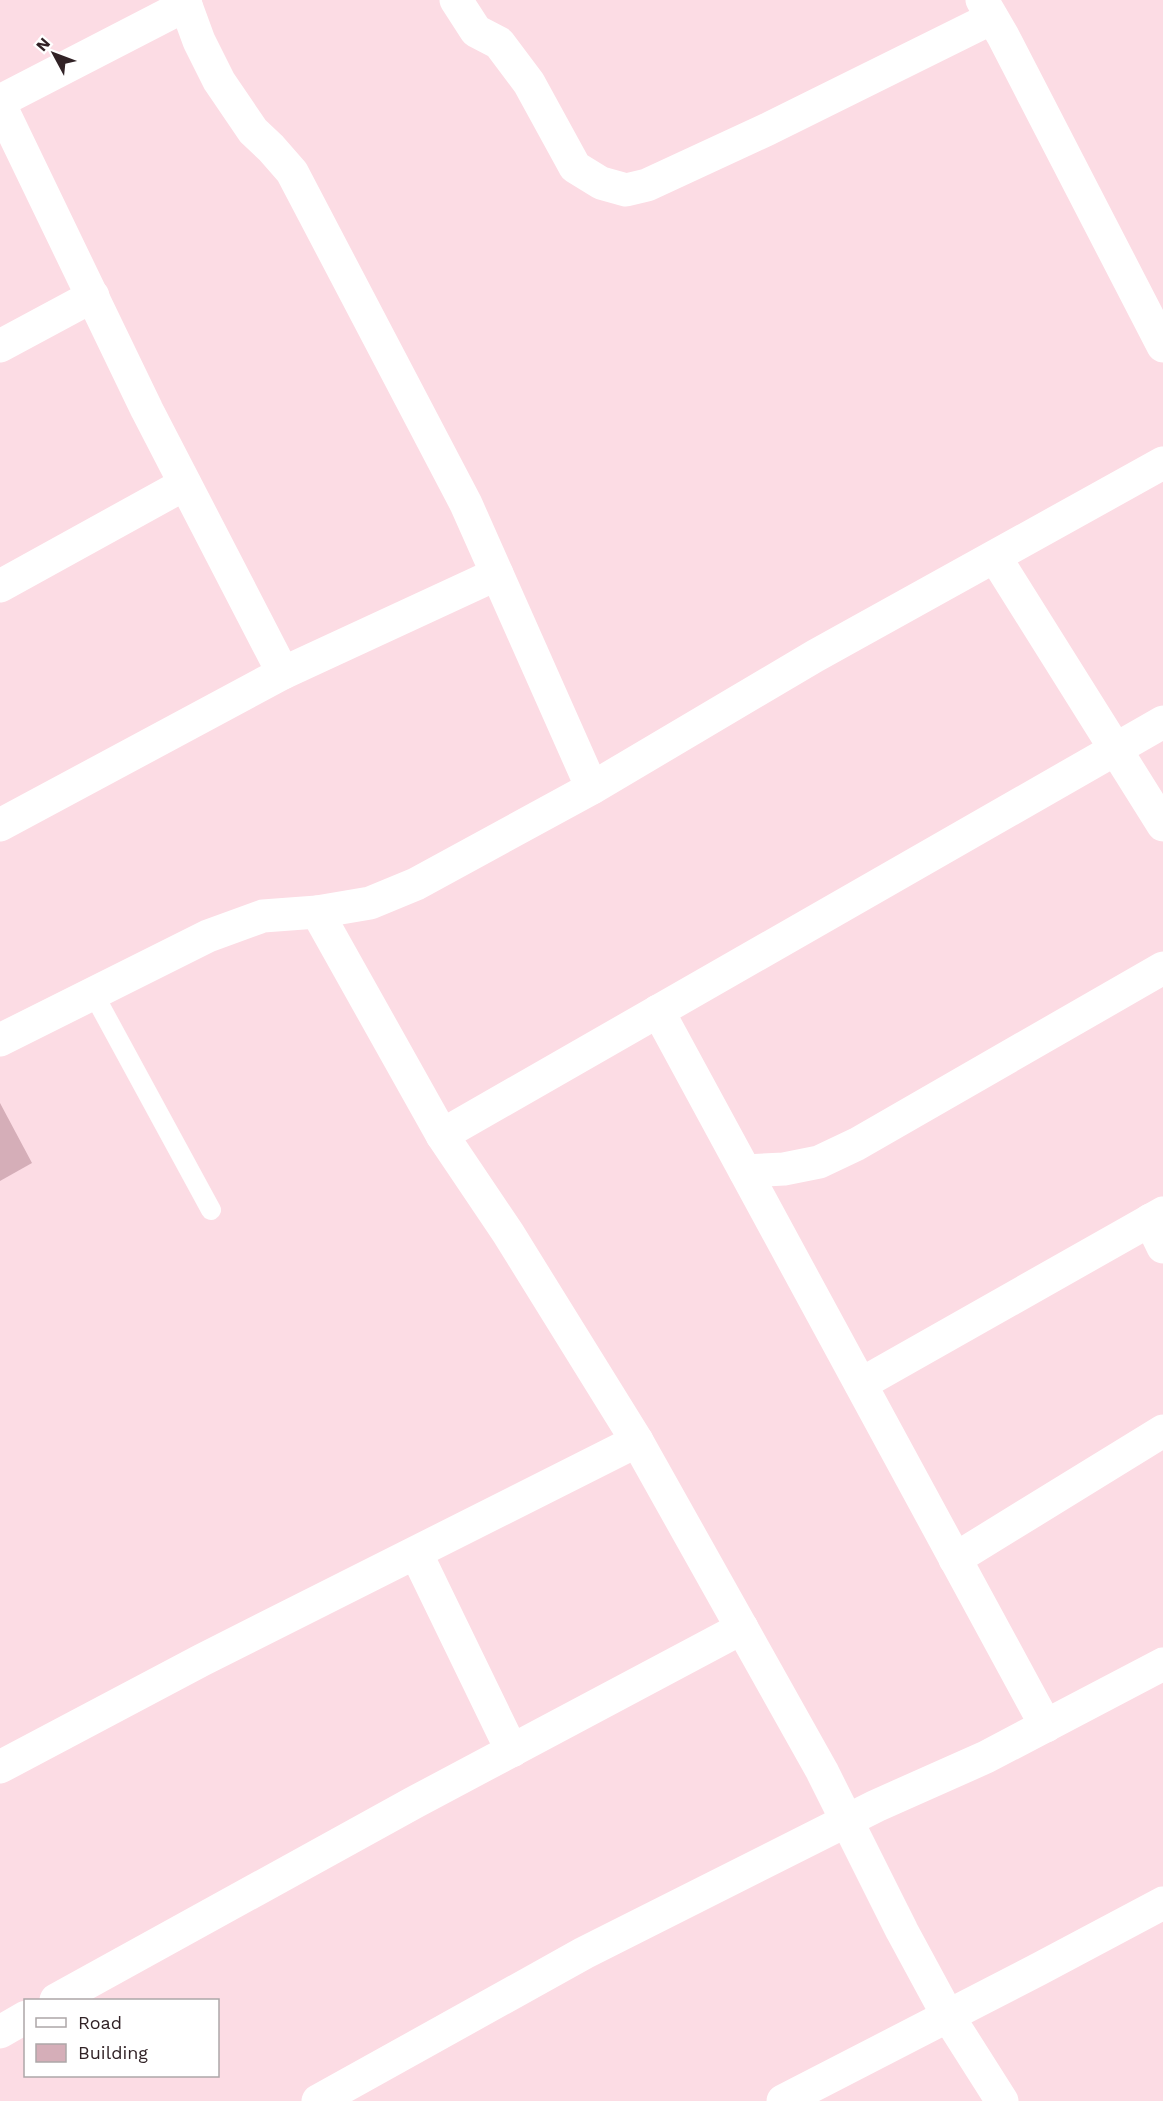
<svg xmlns="http://www.w3.org/2000/svg" width="1163" height="2101" viewBox="0 0 1163 2101" font-family="'Work Sans',sans-serif">
  <style>
    .building { fill: #d5aeb8 }
    .lines { fill: none; stroke-linecap: round; stroke-linejoin: round }
    .service { stroke: #fff; stroke-width: 20 }
    .minor { stroke: #fff; stroke-width: 33 }
  </style>
  <rect width="100%" height="100%" fill="#fcdce4"/>
  <polygon class="building" points="0,1103 32,1163 0,1181"/>
  <g class="lines">
    <polyline class="service" points="93,993 211,1210"/>
    <g class="minor">
      <polyline points="184,0 199,41 219,81 253,131 271,148 292,172 466,504 592,788"/>
      <polyline points="456,0 476,31 499,43 529,83 575,167 601,183 626,190 647,185 768,129 992,18"/>
      <polyline points="982,0 1003,36 1163,346"/>
      <polyline points="0,101 186,5"/>
      <polyline points="0,105 147,410 283,673 497,574"/>
      <polyline points="0,346 93,296"/>
      <polyline points="995,557 1163,825"/>
      <polyline points="0,586 185,484"/>
      <polyline points="0,825 283,673"/>
      <polyline points="317,912 442,1135 508,1233 637,1441 822,1771 902,1931 948,2016 1002,2101"/>
      <polyline points="658,1011 1046,1726"/>
      <polyline points="0,1040 208,936 263,916 317,912 370,903 416,884 592,788 815,656 1163,463"/>
      <polyline points="442,1135 1163,722"/>
      <polyline points="745,1171 784,1169 819,1162 857,1144 1163,968"/>
      <polyline points="1150,1220 1163,1247"/>
      <polyline points="861,1384 1163,1213"/>
      <polyline points="416,1553 512,1751"/>
      <polyline points="955,1559 1163,1431"/>
      <polyline points="0,1767 202,1660 637,1441"/>
      <polyline points="56,2000 415,1802 742,1628"/>
      <polyline points="0,2032 26,2017"/>
      <polyline points="318,2101 584,1953 876,1806 986,1757 1163,1664"/>
      <polyline points="783,2101 1039,1969 1163,1903"/>
    </g>
  </g>
  <rect x="24" y="1999" width="195" height="78" fill="#ffffff" stroke="#ada7a8" stroke-width="1.5"/>
  <rect x="36" y="2018" width="30" height="9" fill="#ffffff" stroke="#ada7a8" stroke-width="1.5"/>
  <text x="78" y="2029" font-size="18" fill="#312226">Road</text>
  <rect x="36" y="2044" width="30" height="18" fill="#d5aeb8" stroke="#ada7a8" stroke-width="1.5"/>
  <text x="78" y="2059" font-size="18" fill="#312226">Building</text>
  <g transform="translate(54 54) rotate(311)" stroke="#ffffff" stroke-width="4.5" paint-order="stroke">
  <path d="M0-4.5L10 22L0 15L-10 22Z" fill="#312226"/>
  <text y="-9" font-size="16" font-weight="bold" text-anchor="middle" fill="#312226">N</text>
  </g>
</svg>
